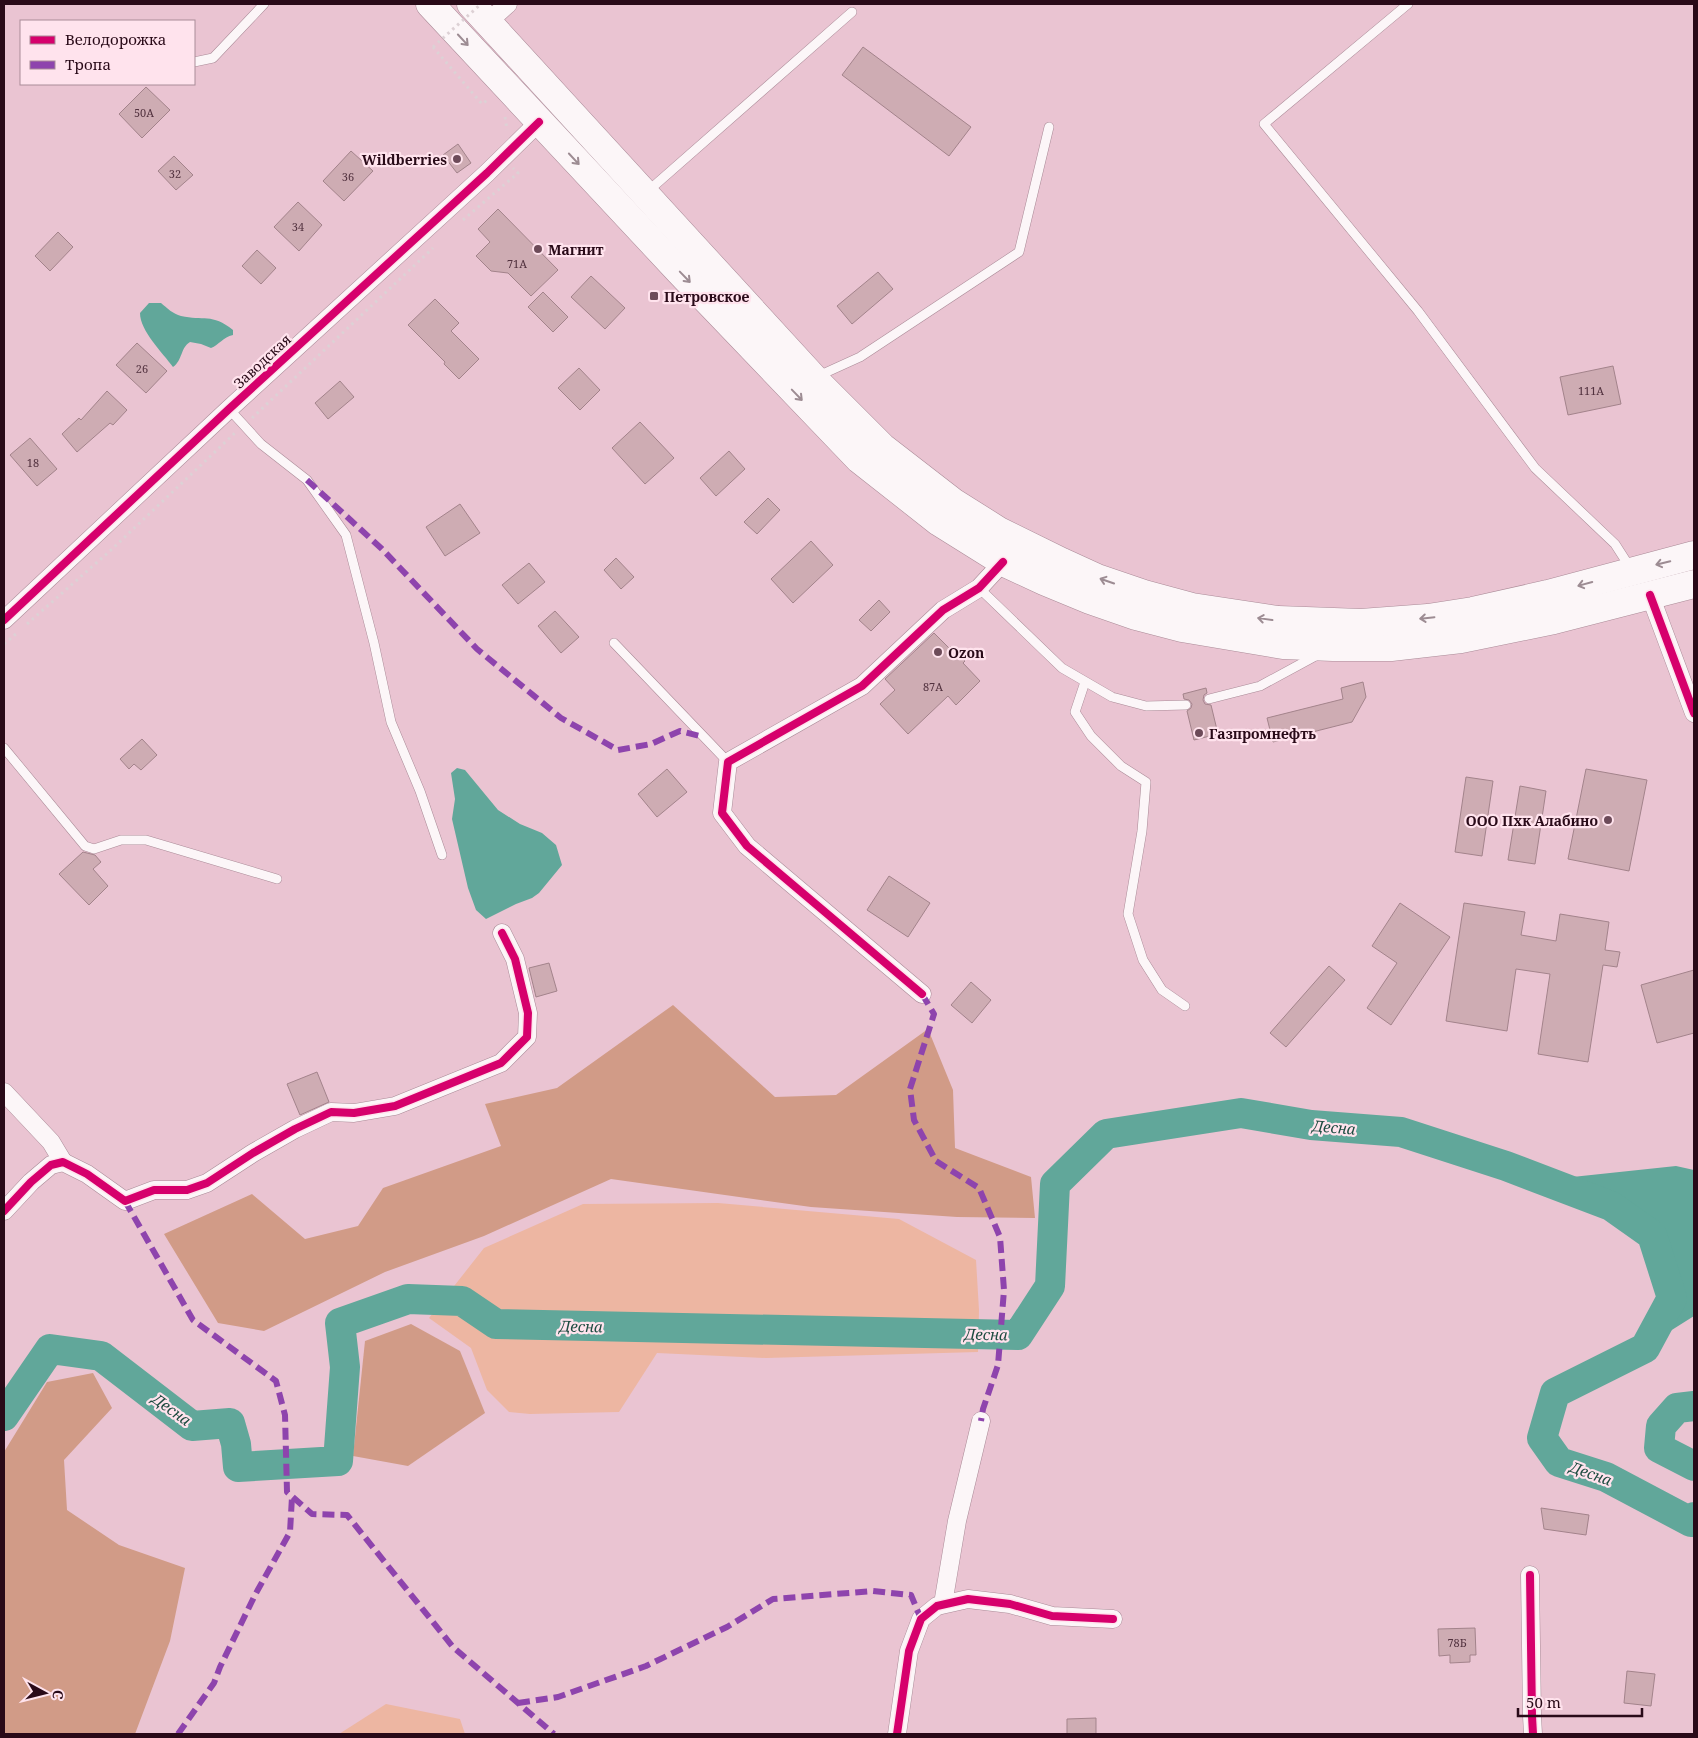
<svg xmlns="http://www.w3.org/2000/svg" width="1698" height="1738" viewBox="0 0 1698 1738" font-family="'Noto Serif',serif">
  <style>
    .green { fill: #edb6a2 }
    .forest { fill: #d19b87 }
    .water { fill: #61a79a }
    .lines { fill: none; stroke-linecap: round; stroke-linejoin: round }
    .river { stroke: #61a79a; stroke-width: 30 }
    .building { fill: #ceacb3; stroke: #a3838b }
    .lane-casing { stroke: #aa8a97; stroke-width: 10 }
    .street-casing { stroke: #aa8a97; stroke-width: 19 }
    .highway-casing { stroke: #aa8a97; stroke-width: 29 }
    .path { stroke: #ddd1d5; stroke-width: 3; stroke-dasharray: 2.5 4; stroke-linecap: butt }
    .lane { stroke: #fcf6f8; stroke-width: 9 }
    .street { stroke: #fcf6f8; stroke-width: 18 }
    .highway { stroke: #fcf6f8; stroke-width: 28 }
    .path-bridge { stroke: #ddd1d5; stroke-width: 3; stroke-dasharray: 2.5 4; stroke-linecap: butt }
    .quiet { stroke: #8e44ad; stroke-width: 6; stroke-dasharray: 12 6; stroke-linecap: butt }
    .cycleway-casing { stroke: #ffe3ed; stroke-width: 11 }
    .cycleway { stroke: #d6006c; stroke-width: 8 }
    .oneway { stroke: #9d8c93 }
    .poi-dot { fill: #6d4b59; stroke: #ffe3ed; stroke-width: 2 }
    .labels { text-anchor: middle; dominant-baseline: central; stroke-width: 4.5; stroke-linejoin: round; paint-order: stroke }
    .number-label { font-size: 11px; fill: #52323f }
    .poi-label { font-size: 14px; font-weight: bold; fill: #290a18; stroke: #ffe3ed; text-anchor: start }
    .street-label { font-size: 14px; fill: #290a18; stroke: #ffe3ed }
    .water-label { font-size: 15px; font-style: italic; fill: #1e4c41; stroke: #ffe3ed }
  </style>
  <rect width="100%" height="100%" fill="#eac4d2"/>
  <g class="green">
    <polygon points="718,1203 899,1219 976,1260 979,1310 978,1352 766,1358 657,1353 619,1412 530,1414 509,1412 487,1390 471,1348 429,1318 484,1248 583,1204"/>
    <polygon points="386,1704 460,1719 465,1734 339,1734"/>
  </g>
  <g class="forest">
    <polygon points="673,1005 775,1097 836,1095 928,1029 953,1090 955,1148 1031,1177 1035,1218 957,1217 811,1207 611,1179 484,1236 385,1272 264,1331 218,1323 164,1234 252,1194 305,1239 358,1226 383,1188 501,1146 485,1104 557,1088"/>
    <polygon points="411,1324 460,1351 485,1413 408,1466 353,1456 365,1341"/>
    <polygon points="93,1373 112,1408 64,1460 67,1510 119,1545 185,1568 170,1641 135,1734 4,1734 4,1452 47,1382"/>
  </g>
  <g class="water">
    <path d="M149,303H161C167,308 173,314 181,316C203,321 212,313 233,330V335C223,337 219,345 211,348L201,344L190,342C180,348 183,360 173,367C163,353 140,331 140,313Z"/>
    <polygon points="457,768 465,770 498,810 520,824 542,833 556,845 562,865 539,893 532,898 516,904 486,919 476,910 468,888 452,819 455,799 451,773"/>
    <polygon points="1676,1166 1694,1170 1694,1316 1640,1350 1672,1298 1652,1235 1611,1206 1544,1180"/>
  </g>
  <g class="lines">
    <g class="river">
      <polyline points="1694,1406 1677,1408 1661,1426 1659,1448 1694,1466"/>
      <polyline points="4,1416 50,1349 101,1356 192,1426 230,1423 236,1444 238,1467 338,1461 345,1367 340,1323 408,1299 462,1301 496,1324 1018,1335 1050,1286 1055,1184 1106,1134 1241,1113 1311,1125 1401,1132 1506,1166 1611,1206 1652,1235 1672,1298 1645,1348 1555,1393 1542,1438 1559,1462 1606,1477 1691,1522 1694,1517"/>
    </g>
  </g>
  <g class="building">
    <polygon points="863,47 971,127 949,156 842,75"/>
    <polygon points="146,87 170,110 142,138 119,114"/>
    <polygon points="458,144 471,163 457,173 443,155"/>
    <polygon points="351,151 373,171 344,201 323,181"/>
    <polygon points="174,156 193,175 176,190 158,171"/>
    <polygon points="298,202 322,225 299,251 274,227"/>
    <polygon points="498,209 558,270 531,296 508,273 491,271 476,256 490,242 478,229"/>
    <polygon points="58,232 73,247 50,271 35,256"/>
    <polygon points="257,250 276,268 261,284 242,266"/>
    <polygon points="878,272 893,289 852,324 837,306"/>
    <polygon points="591,276 625,308 605,329 571,297"/>
    <polygon points="543,292 568,317 553,332 528,307"/>
    <polygon points="435,299 459,323 451,331 479,359 459,379 444,364 445,362 408,325"/>
    <polygon points="137,343 167,371 146,393 116,365"/>
    <polygon points="1613,366 1621,404 1568,415 1560,377"/>
    <polygon points="579,368 600,390 580,410 558,388"/>
    <polygon points="340,381 354,397 328,419 315,403"/>
    <polygon points="107,391 127,410 113,425 110,423 77,452 62,434 79,418 81,420"/>
    <polygon points="640,422 674,458 645,484 612,448"/>
    <polygon points="30,438 57,469 37,486 10,455"/>
    <polygon points="729,451 745,469 716,496 700,478"/>
    <polygon points="768,498 780,510 757,534 744,522"/>
    <polygon points="460,504 480,533 445,556 426,527"/>
    <polygon points="811,541 833,565 793,603 771,579"/>
    <polygon points="616,558 634,577 621,589 604,570"/>
    <polygon points="529,563 545,582 518,604 502,585"/>
    <polygon points="879,600 890,612 871,631 859,620"/>
    <polygon points="555,611 579,637 561,653 538,626"/>
    <polygon points="934,633 949,648 951,646 965,661 963,663 980,681 956,705 948,696 908,734 880,704 895,690 885,679"/>
    <polygon points="1363,682 1366,697 1352,722 1273,742 1267,718 1343,699 1341,688"/>
    <polygon points="1206,688 1207,693 1204,695 1203,700 1205,704 1211,705 1218,734 1194,740 1187,711 1191,708 1192,704 1189,700 1184,699 1183,694"/>
    <polygon points="142,739 157,755 141,770 134,764 129,769 120,759"/>
    <polygon points="667,769 687,792 657,817 638,794"/>
    <polygon points="1586,769 1647,780 1629,871 1568,859"/>
    <polygon points="1466,777 1493,781 1482,856 1455,852"/>
    <polygon points="1520,786 1546,791 1535,864 1508,860"/>
    <polygon points="83,852 95,855 101,862 93,869 108,886 89,905 59,874"/>
    <polygon points="889,876 930,903 908,937 867,910"/>
    <polygon points="1400,903 1450,937 1391,1025 1367,1008 1397,963 1372,946"/>
    <polygon points="1464,903 1525,912 1521,935 1556,941 1560,914 1609,922 1605,950 1620,952 1617,967 1603,965 1588,1062 1538,1054 1550,974 1516,969 1507,1031 1446,1021"/>
    <polygon points="549,963 557,991 536,997 529,968"/>
    <polygon points="1329,966 1345,980 1286,1047 1270,1033"/>
    <polygon points="1694,970 1694,1033 1657,1043 1641,985"/>
    <polygon points="971,982 991,1000 972,1023 951,1005"/>
    <polygon points="317,1072 329,1102 300,1115 287,1084"/>
    <polygon points="1541,1508 1589,1515 1586,1535 1544,1529"/>
    <polygon points="1475,1628 1476,1655 1470,1655 1470,1662 1450,1663 1450,1655 1439,1656 1438,1629"/>
    <polygon points="1627,1671 1655,1674 1651,1706 1624,1703"/>
    <polygon points="1096,1718 1096,1734 1067,1734 1067,1719"/>
  </g>
  <g class="lines">
    <g class="lane-casing">
      <g id="lane">
        <polyline points="1408,4 1264,124 1418,311 1535,468 1615,544 1631,569"/>
        <polyline points="194,62 213,58 264,4"/>
        <polyline points="647,192 852,12"/>
        <polyline points="816,377 860,357 1019,252 1049,127"/>
        <polyline points="229,409 261,444 307,480 346,535 374,643 391,722 420,791 442,855"/>
        <polyline points="979,588 1062,668 1112,697 1146,706 1186,705"/>
        <polyline points="614,643 728,762"/>
        <polyline points="1085,682 1075,712 1091,736 1121,766 1146,782 1142,831 1128,914 1143,960 1162,990 1185,1006"/>
        <polyline points="1209,699 1260,686 1319,654"/>
        <polyline points="4,748 85,846 94,849 121,840 146,840 277,879"/>
      </g>
    </g>
    <g class="street-casing">
      <g id="street">
        <polyline points="488,22 508,4"/>
        <polyline points="1650,595 1694,713"/>
        <polyline points="4,620 229,409 487,173 539,122"/>
        <polyline points="922,994 747,846 722,813 728,762 862,686 943,610 979,588 1003,562"/>
        <polyline points="4,1092 51,1142 63,1162"/>
        <polyline points="4,1211 31,1182 51,1165 63,1162 87,1174 125,1201 154,1190 187,1190 207,1183 253,1153 295,1129 331,1112 354,1113 395,1106 501,1063 527,1037 528,1013 515,959 502,933"/>
        <polyline points="1530,1575 1532,1716 1533,1734"/>
        <polyline points="943,1604 957,1521 981,1421"/>
        <polyline points="897,1734 909,1651 921,1619 937,1606 968,1599 1010,1604 1052,1616 1113,1619"/>
      </g>
    </g>
    <g class="highway-casing">
      <g id="highway">
        <polyline points="430,4 679,271 859,459 939,522 1003,562 1044,581 1090,600 1136,616 1182,628 1283,645 1333,647 1391,647 1461,639 1554,620 1694,584"/>
        <polyline points="471,4 821,386 882,447 953,502 999,531 1062,562 1097,578 1144,594 1192,607 1278,620 1361,623 1428,618 1473,611 1548,594 1694,555"/>
      </g>
    </g>
    <g class="path">
      <polyline points="433,47 482,104 489,99"/>
      <polyline points="505,117 507,130"/>
      <polyline points="463,220 518,173 513,168"/>
      <polyline points="252,418 433,248"/>
      <polyline points="27,624 111,550 236,432"/>
      <polyline points="4,644 17,633"/>
    </g>
    <use href="#lane" class="lane"/>
    <use href="#street" class="street"/>
    <use href="#highway" class="highway"/>
    <polyline class="path-bridge" points="433,47 481,4"/>
    <g class="quiet">
      <polyline points="307,480 382,549 477,649 561,718 618,750 651,744 680,731 704,737"/>
      <polyline points="922,994 934,1014 910,1089 914,1120 936,1161 979,1188 1000,1237 1004,1290 998,1365 983,1409 981,1421"/>
      <polyline points="125,1201 193,1320 276,1381 285,1415 287,1492 312,1514 347,1515 453,1647 554,1734"/>
      <polyline points="518,1703 558,1697 646,1666 727,1627 773,1599 873,1591 911,1595 921,1619"/>
      <polyline points="178,1734 214,1683 220,1667 255,1595 290,1532 292,1497"/>
    </g>
    <g class="cycleway-casing">
      <g id="cycleway">
        <polyline points="1650,595 1694,713"/>
        <polyline points="4,620 229,409 487,173 539,122"/>
        <polyline points="922,994 747,846 722,813 728,762 862,686 943,610 979,588 1003,562"/>
        <polyline points="4,1211 31,1182 51,1165 63,1162 87,1174 125,1201 154,1190 187,1190 207,1183 253,1153 295,1129 331,1112 354,1113 395,1106 501,1063 527,1037 528,1013 515,959 502,933"/>
        <polyline points="1530,1575 1532,1716 1533,1734"/>
        <polyline points="897,1734 909,1651 921,1619 937,1606 968,1599 1010,1604 1052,1616 1113,1619"/>
      </g>
    </g>
    <use href="#cycleway" class="cycleway"/>
  </g>
  <defs><path id="oneway-shaft" d="M-6 0H5M1.5-3L5.5 0L1.5 3" fill="none" stroke-width="1.6" stroke-linecap="round" stroke-linejoin="round" transform="scale(1.25)"/></defs>
  <g class="oneway">
    <use href="#oneway-shaft" transform="translate(463 40) rotate(47)"/>
    <use href="#oneway-shaft" transform="translate(574 159) rotate(47)"/>
    <use href="#oneway-shaft" transform="translate(685 277) rotate(46)"/>
    <use href="#oneway-shaft" transform="translate(797 395) rotate(46)"/>
    <use href="#oneway-shaft" transform="translate(1663 563) rotate(166)"/>
    <use href="#oneway-shaft" transform="translate(1107 581) rotate(-161)"/>
    <use href="#oneway-shaft" transform="translate(1585 584) rotate(165)"/>
    <use href="#oneway-shaft" transform="translate(1427 618) rotate(174)"/>
    <use href="#oneway-shaft" transform="translate(1265 619) rotate(-172)"/>
  </g>
  <g class="poi-dot">
    <circle cx="457" cy="159" r="5"/>
    <circle cx="538" cy="249" r="5"/>
    <rect x="649" y="291" width="10" height="10" rx="2.5"/>
    <circle cx="938" cy="652" r="5"/>
    <circle cx="1199" cy="733" r="5"/>
    <circle cx="1608" cy="820" r="5"/>
  </g>
  <g class="labels">
    <g class="number-label">
      <text x="144" y="112">50А</text>
      <text x="175" y="173">32</text>
      <text x="348" y="176">36</text>
      <text x="298" y="226">34</text>
      <text x="517" y="263">71А</text>
      <text x="142" y="368">26</text>
      <text x="1591" y="390">111А</text>
      <text x="33" y="462">18</text>
      <text x="933" y="686">87А</text>
      <text x="1457" y="1642">78Б</text>
    </g>
    <g class="poi-label">
      <text x="447" y="159" text-anchor="end">Wildberries</text>
      <text x="548" y="249">Магнит</text>
      <text x="664" y="296">Петровское</text>
      <text x="948" y="652">Ozon</text>
      <text x="1209" y="733">Газпромнефть</text>
      <text x="1598" y="820" text-anchor="end">ООО Пхк Алабино</text>
    </g>
    <g class="street-label">
      <text transform="translate(262 361) rotate(-43)">Заводская</text>
    </g>
    <g class="water-label">
      <text transform="translate(1334 1127) rotate(5)">Десна</text>
      <text transform="translate(581 1326) rotate(1)">Десна</text>
      <text transform="translate(986 1334) rotate(1)">Десна</text>
      <text transform="translate(172 1409) rotate(36)">Десна</text>
      <text transform="translate(1591 1473) rotate(20)">Десна</text>
    </g>
  </g>
  <rect width="1698" height="1738" fill="none" stroke="#290a18" stroke-width="10"/>
  <rect x="20" y="20" width="175" height="65" fill="#ffe3ed" stroke="#a98c98"/>
  <rect x="30" y="36" width="25" height="8" fill="#d6006c" stroke="#a98c98"/>
  <text x="65" y="45" font-size="15" fill="#290a18">Велодорожка</text>
  <rect x="30" y="61" width="25" height="8" fill="#8e44ad" stroke="#a98c98"/>
  <text x="65" y="70" font-size="15" fill="#290a18">Тропа</text>
  <g transform="translate(45 1693) rotate(97)" stroke="#ffe3ed" stroke-width="4" paint-order="stroke">
  <path d="M0-4L9 19L0 12L-9 19Z" fill="#290a18"/>
  <text y="-8" font-size="14" font-weight="bold" text-anchor="middle" fill="#290a18">С</text>
  </g>
  <path d="M1518 1708v8h124v-8" fill="none" stroke="#290a18" stroke-width="2.5"/>
  <text x="1526" y="1708" font-size="15" fill="#290a18" stroke="#ffe3ed" stroke-width="4" paint-order="stroke">50 m</text>
</svg>
